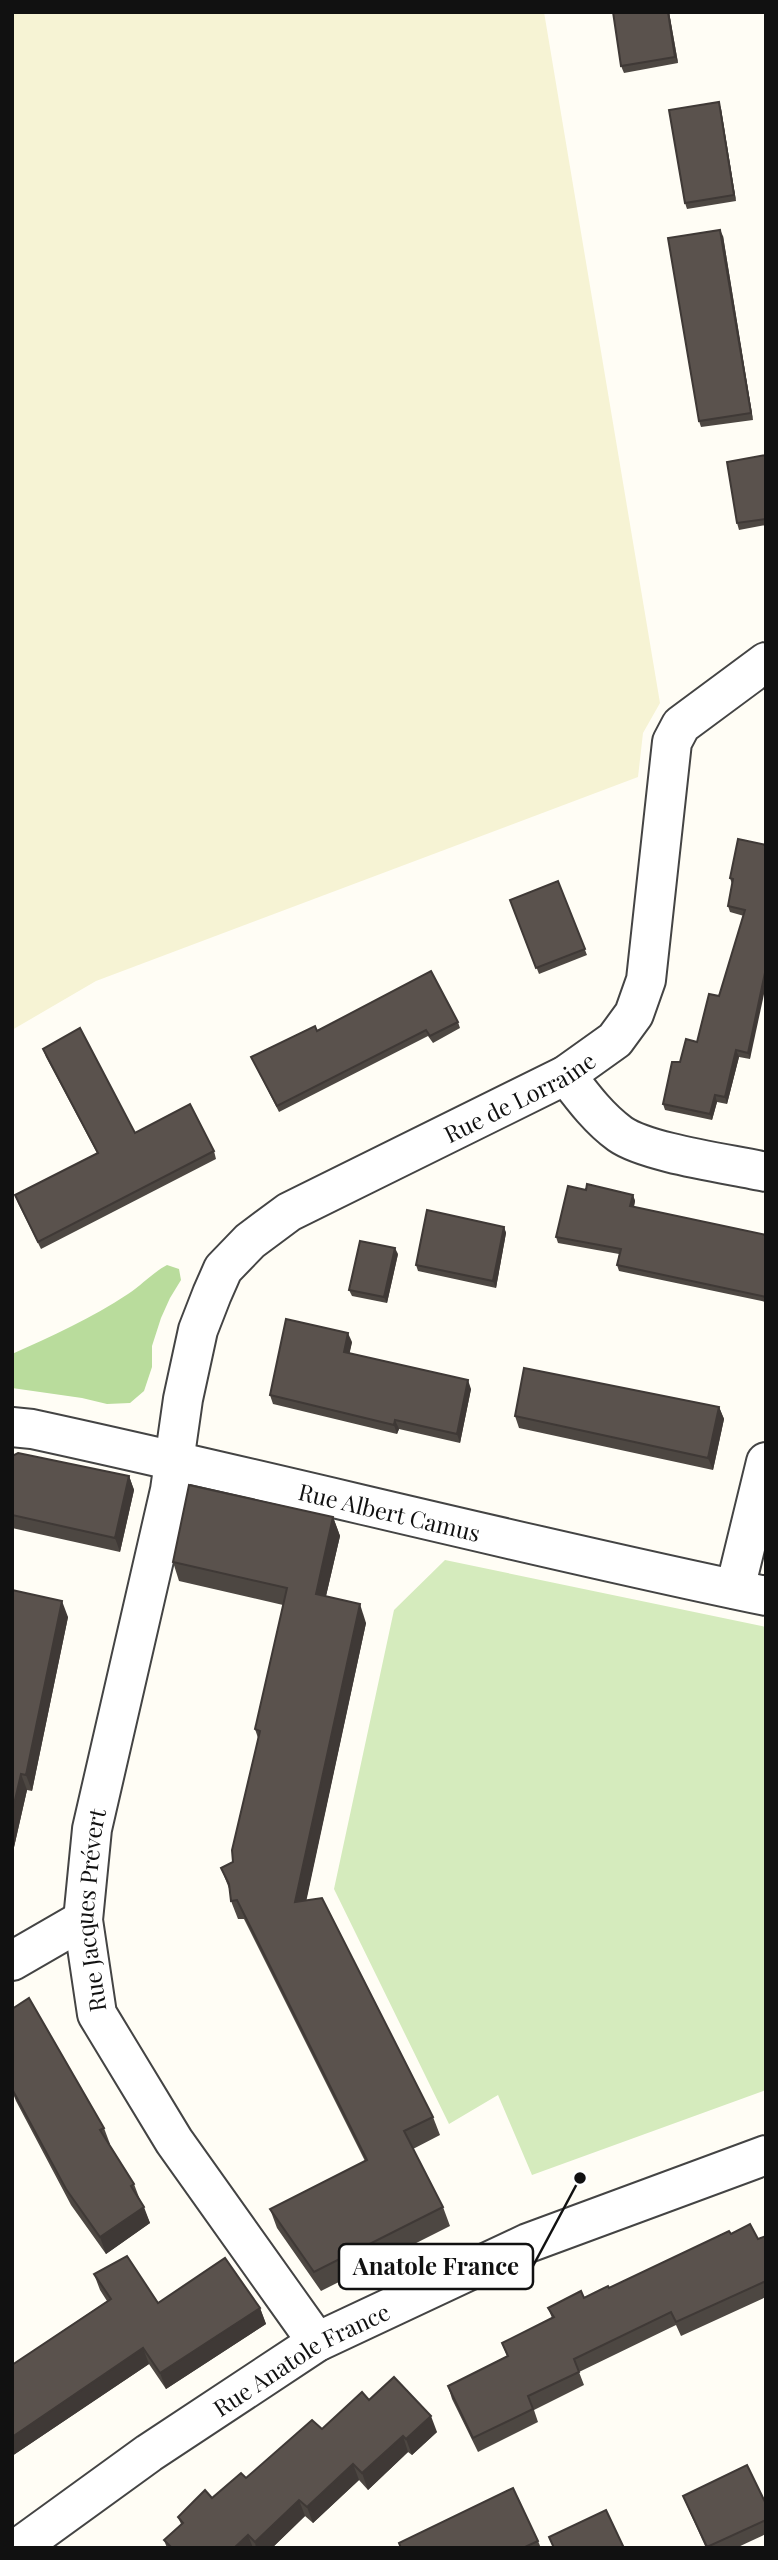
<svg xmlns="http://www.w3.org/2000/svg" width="778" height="2560" viewBox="0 0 778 2560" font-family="'Playfair Display',serif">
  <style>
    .farmland { fill: #f6f3d4 }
    .green { fill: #d5ebbd }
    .forest { fill: #b9dc9c }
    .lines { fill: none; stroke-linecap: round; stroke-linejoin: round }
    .minor-casing { stroke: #444; stroke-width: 42 }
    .minor { stroke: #fff; stroke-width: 38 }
    .wall { fill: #4d4742 }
    .shaded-wall { fill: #3f3936 }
    .building { fill: #5a524d; stroke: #3f3936; stroke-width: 2 }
    .labels { text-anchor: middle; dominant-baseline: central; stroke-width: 7; stroke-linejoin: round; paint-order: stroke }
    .street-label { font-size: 23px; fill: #111; stroke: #fff }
    .leader { fill: none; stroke: #111; stroke-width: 2.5 }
    .callout-dot { fill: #111; stroke: #fff; stroke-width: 2.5 }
    .callout { fill: #fff; stroke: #111; stroke-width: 2.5 }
    .callout-label { font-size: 24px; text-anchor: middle; font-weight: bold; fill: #111 }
  </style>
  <rect width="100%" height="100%" fill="#fffdf5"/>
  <polygon class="farmland" points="12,12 544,12 660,703 643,733 638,777 96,981 12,1030"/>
  <polygon class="green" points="445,1560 766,1627 766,2090 532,2175 498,2095 449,2124 334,1889 394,1610"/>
  <path class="forest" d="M167,1265L179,1269L181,1280L170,1298L161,1318L152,1346V1367L144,1391L130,1403L107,1404L82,1398L12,1388V1354C52,1336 92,1318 128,1294C142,1285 152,1273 167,1265Z"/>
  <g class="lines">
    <g class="minor-casing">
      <g id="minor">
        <path d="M566,1075C582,1096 598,1118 620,1134C647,1153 730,1164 766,1172"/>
        <path id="s1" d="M12,1427L32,1429C277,1482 520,1545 766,1596"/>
        <polyline points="735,1589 766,1462"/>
        <polyline points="12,1961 83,1920"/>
        <path id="s2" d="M317,2342L174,2141L97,2014L83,1920L92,1829L170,1490L183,1399L198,1330L212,1294L223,1269L250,1241L289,1212L566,1075L615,1040L634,1014L646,980L672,742L681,725L766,662"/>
        <path id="s3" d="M18,2548L149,2453L317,2342L528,2243L766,2155"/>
      </g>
    </g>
    <use href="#minor" class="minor"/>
  </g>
  <g class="wall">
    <polygon points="613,12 669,12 678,63 624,73 621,66"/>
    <polygon points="721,109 736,201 687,209 685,203"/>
    <polygon points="723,236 753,420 701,427 699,421"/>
    <polygon points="766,455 766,525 739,530 737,523"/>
    <polygon points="766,845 750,1059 739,1057 727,1104 717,1102 712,1120 665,1110 663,1104 680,1062 697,1042 719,996 744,916 730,912 728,906 732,884 730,878"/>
    <polygon points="558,881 587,955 539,974 510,900"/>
    <polygon points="458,1022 460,1028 433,1043 428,1036 279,1112 251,1057"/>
    <polygon points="43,1049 135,1133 214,1151 216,1159 41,1249 18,1203 15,1195 97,1153 46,1057"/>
    <polygon points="586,1190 633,1195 635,1201 634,1207 766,1235 766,1302 619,1271 617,1265 619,1254 558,1243 556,1237"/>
    <polygon points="504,1227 506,1233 496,1288 418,1271 416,1265"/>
    <polygon points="398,1254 387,1303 352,1296 349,1290"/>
    <polygon points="352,1342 349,1354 471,1389 460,1443 399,1429 397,1434 273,1404 270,1395"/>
    <polygon points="719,1407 724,1419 713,1470 519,1428 515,1416"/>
    <polygon points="12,1456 129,1476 134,1490 120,1552 12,1528"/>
    <polygon points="333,1517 340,1536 326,1596 366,1623 306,1900 433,2117 440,2135 413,2149 443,2207 450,2226 321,2291 277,2228 270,2209 365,2161 244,1919 238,1919 231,1901 230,1891 221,1868 233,1862 258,1738 255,1729 283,1605 179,1581 173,1562"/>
    <polygon points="12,1590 68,1617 32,1791 27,1790 12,1856"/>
    <polygon points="12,2009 104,2128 110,2144 109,2145 134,2184 140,2200 150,2223 106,2254 71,2205 16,2101 12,2091"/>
    <polygon points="731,2234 758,2239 766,2236 766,2297 681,2336 676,2325 579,2372 584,2385 534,2410 538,2422 478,2452 452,2399 448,2386 507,2356 502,2343 552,2318 548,2308 584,2298 609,2288"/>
    <polygon points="94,2274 158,2303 260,2308 266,2324 166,2389 149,2364 12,2456 12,2365 107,2301 100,2290"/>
    <polygon points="369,2400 437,2432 412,2455 408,2452 368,2490 359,2480 313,2523 305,2516 272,2548 167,2548 164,2540 181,2524 178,2517 246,2478"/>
    <polygon points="683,2496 766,2504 766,2534 736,2548 706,2548 688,2508"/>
    <polygon points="538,2541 541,2548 401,2548"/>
  </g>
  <g class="shaded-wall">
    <polygon points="668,12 669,12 678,63 675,57"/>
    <polygon points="719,102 721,109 736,201 734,195"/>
    <polygon points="720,230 723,236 753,420 751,413"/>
    <polygon points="766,968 766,985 750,1059 748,1053"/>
    <polygon points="736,1050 739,1057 727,1104 725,1097"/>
    <polygon points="715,1095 717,1102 712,1120 710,1114"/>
    <polygon points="633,1195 635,1201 632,1213 630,1206"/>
    <polygon points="504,1227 506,1233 496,1288 493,1281"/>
    <polygon points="395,1248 398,1254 387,1303 384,1297"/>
    <polygon points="348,1333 352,1342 348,1361 344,1352"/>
    <polygon points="468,1380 471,1389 460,1443 457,1434"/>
    <polygon points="719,1407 724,1419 713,1470 708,1458"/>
    <polygon points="395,1420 399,1429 397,1434 394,1425"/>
    <polygon points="129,1476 134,1490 120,1552 115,1538"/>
    <polygon points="333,1517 340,1536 322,1613 316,1594"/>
    <polygon points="62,1601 68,1617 32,1791 26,1775"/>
    <polygon points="360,1604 366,1623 302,1921 295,1902"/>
    <polygon points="21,1774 27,1790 12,1856 12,1813"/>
    <polygon points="144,2207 150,2223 106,2254 100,2237"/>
    <polygon points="260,2308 266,2324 166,2389 160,2373"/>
    <polygon points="143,2348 149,2364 12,2456 12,2437"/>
    <polygon points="431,2416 437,2432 412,2455 406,2439"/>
    <polygon points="403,2436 408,2452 368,2490 362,2473"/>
    <polygon points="353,2464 359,2480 313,2523 307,2507"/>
    <polygon points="299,2500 305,2516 272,2548 256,2548 255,2542"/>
    <polygon points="248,2535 253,2548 234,2548"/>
  </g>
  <g class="building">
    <polygon points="613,12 668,12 675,57 621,66"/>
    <polygon points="719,102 734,195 685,203 669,110"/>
    <polygon points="720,230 751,413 699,421 668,238"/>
    <polygon points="766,455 766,519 737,523 727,462"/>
    <polygon points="738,839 766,845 766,968 748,1053 736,1050 725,1097 715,1095 710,1114 663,1104 672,1062 680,1062 686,1039 697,1042 709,994 719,996 745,910 728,906 733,879 730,878"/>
    <polygon points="558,881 585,949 536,968 510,900"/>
    <polygon points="431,971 458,1022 430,1036 426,1030 277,1106 251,1057 315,1026 317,1031"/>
    <polygon points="80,1028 135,1133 190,1104 214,1151 38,1242 15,1195 98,1153 43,1049"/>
    <polygon points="587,1184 633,1195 630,1206 766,1235 766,1297 617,1265 621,1249 556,1237 568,1186 586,1190"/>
    <polygon points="427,1210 504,1227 493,1281 416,1265"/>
    <polygon points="360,1241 395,1248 384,1297 349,1290"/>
    <polygon points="286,1319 348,1333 344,1352 468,1380 457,1434 395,1420 394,1425 270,1395"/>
    <polygon points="524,1368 719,1407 708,1458 515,1416"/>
    <polygon points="18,1453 129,1476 115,1538 12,1515 12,1456"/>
    <polygon points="189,1485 333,1517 316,1594 360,1604 295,1902 322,1898 433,2117 404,2131 443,2207 314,2272 270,2209 367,2160 237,1900 231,1901 229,1884 221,1868 233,1862 232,1850 260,1731 255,1729 287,1588 173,1562"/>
    <polygon points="12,1590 62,1601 26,1775 21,1774 12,1813"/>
    <polygon points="29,1998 104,2128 100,2130 134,2184 131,2186 144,2207 100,2237 66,2189 12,2089 12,2009"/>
    <polygon points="750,2224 758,2239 766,2236 766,2281 676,2322 671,2312 574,2359 579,2372 528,2396 533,2409 473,2438 448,2386 508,2356 502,2343 554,2317 548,2308 581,2291 584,2298 608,2286 609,2288 729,2231 731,2234"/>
    <polygon points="127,2256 158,2303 225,2258 260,2308 160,2373 143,2348 12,2437 12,2365 111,2299 94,2274"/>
    <polygon points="394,2377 431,2416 406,2439 403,2436 362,2473 353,2464 307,2507 299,2500 255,2542 248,2535 234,2548 172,2548 164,2540 183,2523 178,2517 205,2490 212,2498 241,2473 246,2478 312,2420 322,2429 362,2392 369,2400"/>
    <polygon points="747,2465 766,2504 766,2520 707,2547 683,2496"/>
    <polygon points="513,2488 538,2541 523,2548 401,2548 399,2543"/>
    <polygon points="606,2510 624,2548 554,2548 549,2537"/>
  </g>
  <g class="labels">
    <g class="street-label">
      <text stroke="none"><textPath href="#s2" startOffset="1503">Rue de Lorraine</textPath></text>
      <text stroke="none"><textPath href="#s1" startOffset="387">Rue Albert Camus</textPath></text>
      <text stroke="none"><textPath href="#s2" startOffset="500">Rue Jacques Prévert</textPath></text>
      <text stroke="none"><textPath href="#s3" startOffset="341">Rue Anatole France</textPath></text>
    </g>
  </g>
  <path class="leader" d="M580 2178L533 2266"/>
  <circle class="callout-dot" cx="580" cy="2178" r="7"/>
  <rect class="callout" x="339" y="2244" width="194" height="45" rx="7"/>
  <g class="callout-label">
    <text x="436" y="2275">Anatole France</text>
  </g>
  <rect width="778" height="2560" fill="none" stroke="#111111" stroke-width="28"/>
</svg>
